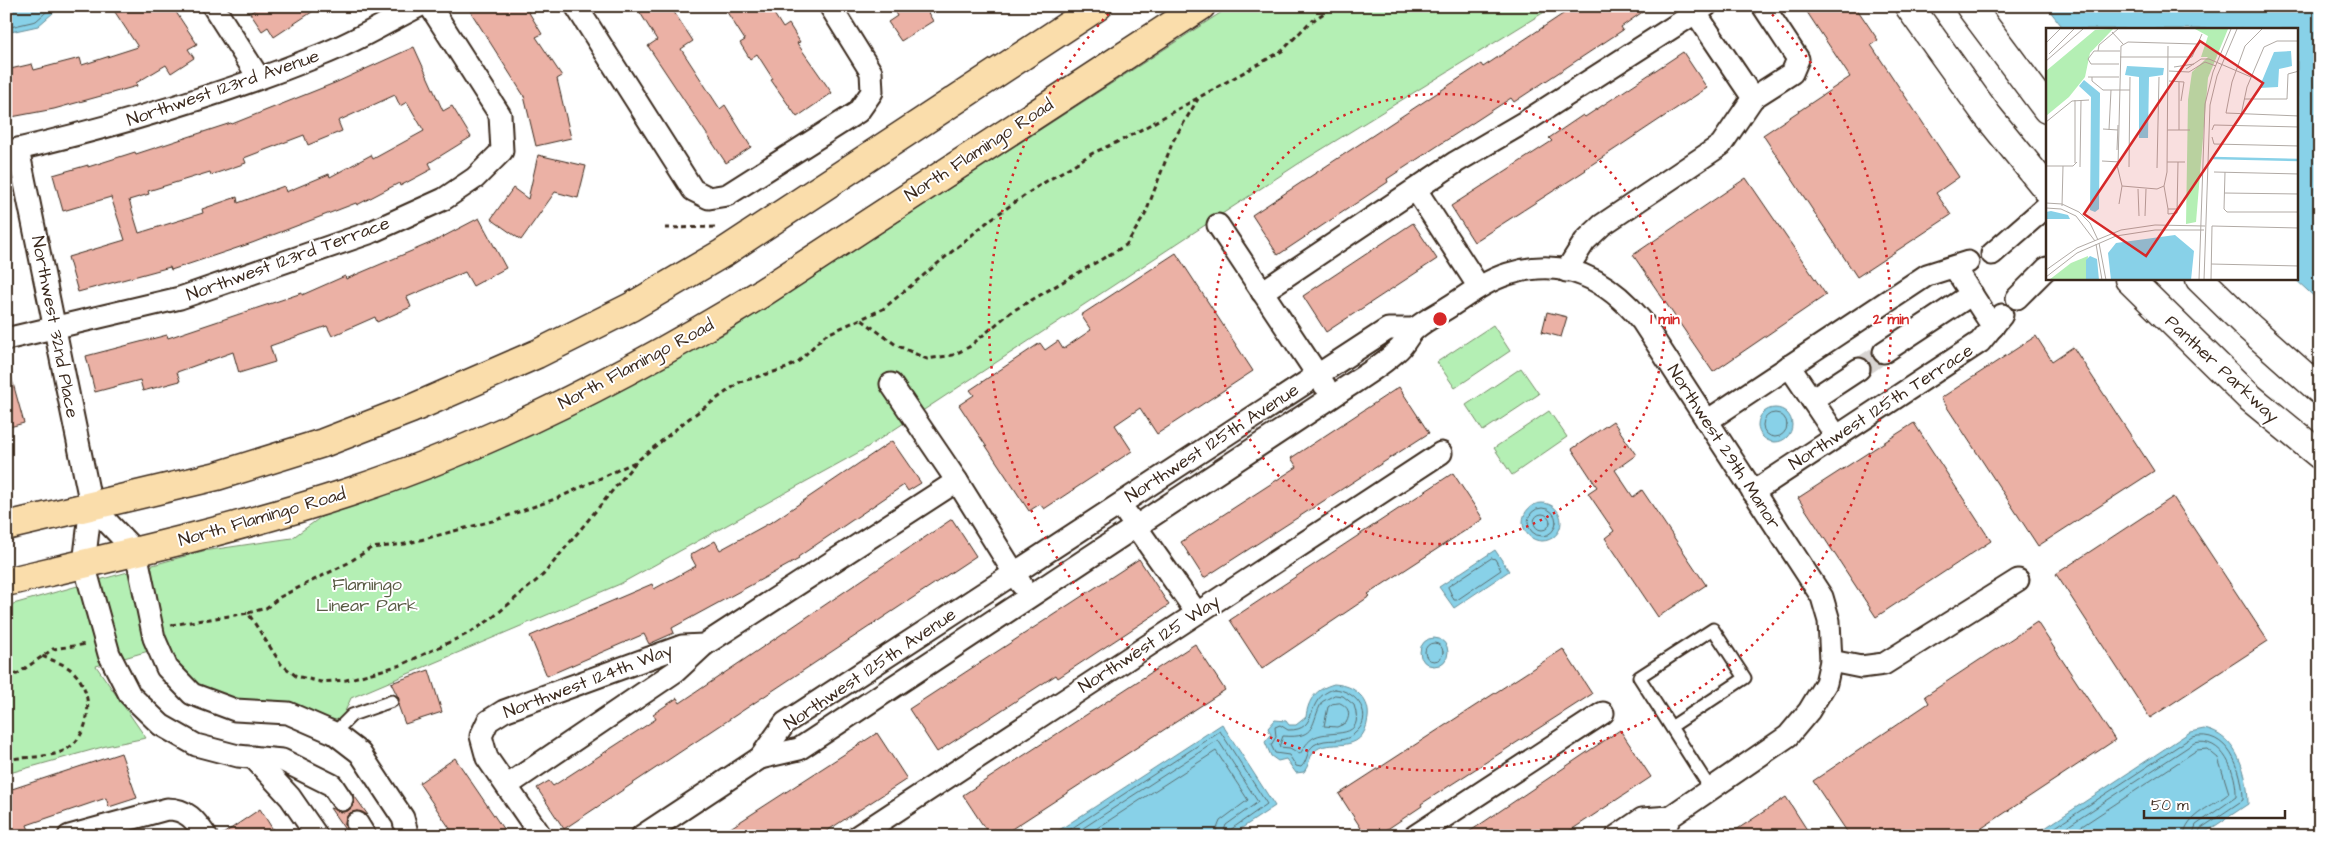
<svg xmlns="http://www.w3.org/2000/svg" width="2326" height="842" viewBox="0 0 2326 842" font-family="'Architects Daughter',sans-serif">
  <style>
    .green { fill: #b4efb4; stroke: #788c69 }
    .water { fill: #88d1e8; stroke: #698e97 }
    .lines { fill: none; stroke-linecap: round; stroke-linejoin: round }
    .shore { stroke: #5a6d6f; stroke-width: 1 }
    .building { fill: #ebb1a5; stroke: #3b2a1e; fill-rule: evenodd }
    .minor-tunnel { stroke: #d8d4d2; stroke-width: 21; stroke-dasharray: 21 11; stroke-linecap: butt }
    .service-casing { stroke: #3b2a1e; stroke-width: 15 }
    .minor-casing { stroke: #3b2a1e; stroke-width: 25 }
    .secondary-casing { stroke: #3b2a1e; stroke-width: 31 }
    .trunk-casing { stroke: #3b2a1e; stroke-width: 31 }
    .path { stroke: #3b2a1e; stroke-width: 3; stroke-dasharray: 5 4; stroke-linecap: butt }
    .service { stroke: #fff; stroke-width: 11 }
    .minor { stroke: #fff; stroke-width: 21 }
    .secondary { stroke: #fff; stroke-width: 28 }
    .trunk { stroke: #faddab; stroke-width: 28 }
    .ring { fill: none; stroke: #d62828; stroke-width: 2.5; stroke-dasharray: 2.5 5 }
    .labels { text-anchor: middle; dominant-baseline: central; stroke-width: 4; stroke-linejoin: round; paint-order: stroke }
    .street-label { font-size: 18px; fill: #3b2a1e; stroke: #fff }
    .park-label { font-size: 18px; fill: #595b44; stroke: #fff }
    .inset-river { fill: none; stroke: #88d1e8; stroke-width: 2.5 }
    .inset-road { fill: none; stroke: #b1aaa5; stroke-width: 1 }
    .view { fill: #d62828; fill-opacity: 0.15; stroke: #d62828; stroke-width: 2.5 }
    .inset-edge { fill: none; stroke: #3b2a1e; stroke-width: 2.5 }
    .centre { fill: #d62828; stroke: #fff; stroke-width: 2.5 }
    .ring-label { font-size: 15px; text-anchor: middle; font-weight: bold; fill: #d62828; stroke: #fff; stroke-width: 4; stroke-linejoin: round; paint-order: stroke }
  </style>
  <rect width="100%" height="100%" fill="#fff"/>
  <filter id="ink" filterUnits="userSpaceOnUse"><feTurbulence type="fractalNoise" baseFrequency=".02" numOctaves="2"/><feDisplacementMap in="SourceGraphic" scale="10" xChannelSelector="R" yChannelSelector="G"/><feConvolveMatrix kernelMatrix="1 2 1 2 8 2 1 2 1" color-interpolation-filters="sRGB"/></filter>
  <g filter="url(#ink)">
    <g class="green">
      <polygon points="1231,6 1554,6 1298,164 863,450 620,584 351,698 343,716 337,720 237,701 192,684 166,646 96,666 146,738 106,746 6,774 6,606 203,551 292,538 321,517 496,451 728,332"/>
      <polygon points="1493,325 1510,351 1455,388 1437,362"/>
      <polygon points="1521,368 1539,394 1483,431 1466,405"/>
      <polygon points="1549,411 1567,437 1512,475 1494,448"/>
    </g>
    <g class="water">
      <polygon points="6,6 61,6 38,26 6,33"/>
      <polygon points="2046,6 2320,6 2320,302 2295,279 2297,279 2297,29 2064,29"/>
      <circle cx="1775" cy="425" r="17"/>
      <circle cx="1542" cy="522" r="19"/>
      <polygon points="1495,550 1509,571 1454,608 1439,587"/>
      <circle cx="1434" cy="652" r="14"/>
      <path d="M1334,684C1345,685 1353,687 1361,696C1367,702 1369,710 1368,718C1363,759 1327,736 1314,752C1309,757 1309,766 1304,772L1296,773L1286,759L1278,761L1271,756L1265,742L1271,735L1268,728L1275,720L1286,721L1289,725H1296L1306,717C1308,699 1316,689 1334,684Z"/>
      <polygon points="1222,724 1275,806 1230,836 1050,836"/>
      <path d="M2204,729C2237,735 2248,774 2248,804L2200,836H2033L2190,732Z"/>
    </g>
    <g class="lines">
      <g class="shore">
        <polyline points="6,28 36,21 53,6"/>
        <circle cx="1775" cy="425" r="12"/>
        <circle cx="1542" cy="522" r="14"/>
        <circle cx="1542" cy="522" r="8"/>
        <polygon points="1492,558 1495,559 1501,570 1457,600 1454,600 1448,587"/>
        <circle cx="1434" cy="652" r="9"/>
        <path d="M1334,689C1357,690 1376,717 1354,734C1342,745 1327,736 1314,745C1306,751 1308,761 1301,767L1296,766L1289,755L1275,753L1271,745L1276,737L1275,727L1280,725L1288,730C1321,731 1302,699 1334,689Z"/>
        <path d="M1335,695L1343,696L1354,705C1366,742 1332,729 1315,737C1307,741 1304,748 1300,754L1290,748L1279,747L1283,736C1318,739 1310,723 1322,702Z"/>
        <path d="M1340,703C1349,707 1351,714 1346,723L1337,727L1324,726L1328,707L1332,704Z"/>
        <polyline points="1060,836 1220,731 1267,804 1230,830 1228,836"/>
        <polyline points="1071,836 1218,740 1258,802 1226,825 1222,836"/>
        <polyline points="1085,836 1216,751 1248,800 1220,821 1214,836"/>
        <path d="M2042,836L2192,737C2228,728 2243,770 2243,800L2200,829L2198,836"/>
        <path d="M2053,836L2194,743C2223,736 2237,773 2236,797L2196,825L2192,836"/>
        <path d="M2067,836L2197,750L2207,749L2218,758L2229,793C2215,806 2185,814 2184,836"/>
      </g>
    </g>
    <g class="building">
      <polygon points="111,6 172,6 197,44 188,49 194,58 171,73 166,65 136,83 137,86 54,109 6,118 6,70 32,64 34,70 80,58 82,65 138,47"/>
      <polygon points="260,6 321,6 274,37 268,27 262,31 250,13"/>
      <polygon points="467,6 525,6 542,34 536,37 562,76 557,79 571,138 536,146 524,96"/>
      <polygon points="636,6 670,6 693,41 681,49 720,109 725,105 751,147 726,163 648,46 657,40"/>
      <polygon points="723,6 769,6 783,28 789,24 800,42 797,43 832,93 797,117 771,80 773,79 757,54 750,59 740,43 745,40"/>
      <polygon points="891,6 924,6 933,21 901,41 888,22 897,16"/>
      <polygon points="1575,6 1651,6 1621,27 1623,30 1514,102 1511,98 1387,179 1388,182 1278,255 1252,215 1481,64 1483,67"/>
      <polygon points="1803,6 1855,6 1878,40 1871,45 1959,177 1936,193 1951,215 1857,277 1763,135 1850,77"/>
      <path d="M414,47L443,111L452,106L471,137L429,163L432,169L400,186L399,183L357,205L356,203L252,243L171,270L170,267L78,292L68,257L125,240L111,197L63,211L53,175L88,165V167L135,152L136,154L231,123L232,124L337,82ZM395,95L400,106L407,102L424,131L373,159L371,155L330,177L329,174L286,192L284,186L238,203L237,197L202,209L203,213L139,233L129,200L149,194L148,191L210,172L211,175L246,163L244,158L304,135L308,145L342,131L338,121Z"/>
      <polygon points="1683,52 1707,88 1585,169 1586,170 1474,242 1451,206 1552,141 1549,138 1583,115 1585,117"/>
      <polygon points="538,155 586,166 578,198 555,192 521,240 491,219 513,188 528,199"/>
      <polygon points="1746,178 1826,295 1713,372 1633,255"/>
      <polygon points="479,218 506,268 473,286 465,272 407,297 411,307 377,322 375,317 332,336 327,326 270,346 275,362 239,373 233,352 177,372 180,381 143,391 140,380 95,392 86,356 167,335 168,338 302,293 302,295 345,276 346,279 435,241"/>
      <polygon points="1413,223 1437,259 1326,332 1303,296"/>
      <polygon points="1176,253 1253,371 1157,434 1140,408 1115,425 1132,451 1044,509 1040,504 1029,511 959,405 974,395 970,390 1040,343 1045,350 1058,341 1063,349 1091,330 1081,315"/>
      <polygon points="1547,312 1567,317 1561,337 1542,332"/>
      <polygon points="2036,336 2052,361 2073,347 2154,471 2038,546 1941,398"/>
      <polygon points="11,376 24,423 6,428 6,377"/>
      <polygon points="1399,387 1429,433 1204,578 1181,542 1297,467 1291,458"/>
      <polygon points="1613,421 1636,455 1615,470 1633,497 1642,490 1706,585 1658,617 1605,538 1614,531 1588,493 1597,487 1572,449"/>
      <polygon points="1914,423 1991,541 1876,617 1798,498"/>
      <polygon points="892,441 921,483 908,491 904,485 798,557 799,559 672,628 674,633 649,644 644,634 547,676 530,636 652,584 654,589 696,566 690,555 715,541 720,550 775,520"/>
      <polygon points="1453,473 1483,519 1368,594 1370,596 1262,669 1230,620"/>
      <polygon points="2173,497 2268,641 2150,718 2056,574"/>
      <polygon points="952,519 976,556 564,829 537,788 549,781 553,786 656,719 653,714 677,698 680,703"/>
      <polygon points="1139,559 1169,605 1058,678 1056,675 937,752 909,709"/>
      <polygon points="2037,622 2115,740 1982,828 1987,836 1850,836 1813,781 1929,703 1925,696"/>
      <polygon points="1195,644 1225,690 1001,836 990,836 963,795"/>
      <polygon points="1563,649 1592,694 1421,804 1422,806 1377,836 1366,836 1339,794"/>
      <polygon points="429,670 442,712 405,724 398,705 399,699 391,683"/>
      <polygon points="1620,730 1651,777 1562,836 1463,836"/>
      <polygon points="877,733 907,779 819,836 718,836"/>
      <polygon points="121,753 137,798 109,807 106,798 27,825 29,830 13,835 11,828 6,830 6,791"/>
      <polygon points="455,758 508,836 455,836 419,783"/>
      <polygon points="353,794 368,815 357,811 350,813 345,823 346,831 330,808 342,812 348,811 353,805"/>
      <polygon points="1786,797 1811,836 1727,836"/>
      <polygon points="260,809 277,836 220,836"/>
    </g>
    <g class="lines">
      <polyline class="minor-tunnel" points="1859,369 1884,352"/>
      <g class="service-casing">
        <g id="service">
          <polyline points="1671,727 1745,678 1713,629 1639,677 1710,788"/>
          <polyline points="334,733 352,715 392,701"/>
        </g>
      </g>
      <g class="minor-casing">
        <g id="minor">
          <polyline points="213,6 259,78"/>
          <polyline points="576,6 693,190 709,198 727,195 858,112 872,92 871,72 830,6"/>
          <polyline points="1753,98 1792,73 1798,59 1763,6"/>
          <polyline points="18,149 91,505 84,564 109,654 130,695 161,725 196,745 238,756 282,760 332,785 342,800"/>
          <path d="M6,152C113,127 219,96 321,55C355,42 387,22 419,6"/>
          <polyline points="1416,190 1479,287"/>
          <polyline points="1218,225 1325,386"/>
          <polyline points="1992,254 2047,206"/>
          <polyline points="1954,267 1993,327"/>
          <polyline points="1566,271 1585,241 1602,225 1721,145 1753,98 1695,12"/>
          <polyline points="1262,292 1456,162 1528,120 1706,6"/>
          <polyline points="2017,298 2047,268"/>
          <polyline points="6,339 180,298 369,233 444,199 475,178 502,151 500,115 430,6"/>
          <polyline points="1884,352 1972,294"/>
          <polyline points="1789,366 1837,437"/>
          <polyline points="891,384 957,481 1021,584"/>
          <polyline points="1812,400 1859,369"/>
          <polyline points="1707,421 1927,275 1968,262"/>
          <polyline points="1753,492 1980,342 2002,315"/>
          <polyline points="91,505 136,552 154,638 167,668 192,694 235,710 288,713 334,733 360,753 403,818 408,836"/>
          <polyline points="1127,514 1197,613"/>
          <polyline points="1831,661 1861,667 1884,664 2018,580"/>
          <polyline points="253,757 290,797 317,836"/>
          <path d="M760,758L799,749L1332,397C1353,382 1378,369 1397,351C1405,345 1408,334 1416,328C1427,319 1440,313 1452,305C1469,294 1488,280 1508,274C1564,256 1607,279 1642,321L1822,597L1829,621L1831,661L1826,683L1809,711L1788,736L1670,817L1662,836"/>
          <polyline points="508,785 676,671 704,645 957,481"/>
          <polyline points="357,823 365,836"/>
          <path d="M69,836L167,809C187,809 195,820 206,836"/>
          <polyline points="541,836 487,758 481,736 488,721 504,711 682,646 704,645"/>
          <polyline points="642,836 760,758 785,723 1388,329 1415,329"/>
          <polyline points="858,836 1441,453"/>
          <polyline points="1415,836 1603,713"/>
          <polyline points="1617,836 1642,819 1670,817"/>
        </g>
      </g>
      <g class="secondary-casing">
        <g id="secondary">
          <polyline points="1909,6 1987,115 2047,189"/>
          <polyline points="1970,6 2047,109"/>
          <polyline points="2129,279 2248,396 2320,455"/>
          <polyline points="2200,279 2249,327 2320,390"/>
        </g>
      </g>
      <g class="trunk-casing">
        <g id="trunk">
          <polyline points="6,526 217,476 323,443 411,409 537,354 631,307 723,253 1098,6"/>
          <path d="M6,582C122,555 238,529 350,492C495,444 632,373 762,293L1201,6"/>
        </g>
      </g>
      <g class="path">
        <polyline points="665,228 719,227"/>
        <polyline points="862,320 896,345 927,359 953,355 969,347 1011,312 1126,245 1145,215 1173,141 1198,99"/>
        <polyline points="248,613 266,608 280,597 348,563 371,548 405,544 496,520 558,498 635,462"/>
        <polyline points="171,625 248,613 281,664 296,676 321,682 346,680 401,665 471,632 491,619 543,575 636,462 687,420 740,382 787,368 799,361 825,335 883,309 991,219 1037,187 1093,153 1126,138 1282,51 1308,24 1334,6"/>
        <polyline points="6,676 17,674 53,649 87,644"/>
        <path d="M6,760C25,756 50,759 67,749C93,733 95,688 70,669C62,663 51,660 42,656"/>
      </g>
      <use href="#service" class="service"/>
      <use href="#minor" class="minor"/>
      <use href="#secondary" class="secondary"/>
      <use href="#trunk" class="trunk"/>
    </g>
  </g>
  <g class="ring">
    <circle cx="1440" cy="319" r="225"/>
    <path d="M1767 9A451 451 0 1 1 1113 9"/>
  </g>
  <g class="labels">
    <g class="street-label">
      <text transform="translate(223 88) rotate(-19)">Northwest 123rd Avenue</text>
      <text transform="translate(979 150) rotate(-33)">North Flamingo Road</text>
      <text transform="translate(288 259) rotate(-20)">Northwest 123rd Terrace</text>
      <text transform="translate(55 327) rotate(79)">Northwest 32nd Place</text>
      <text transform="translate(636 364) rotate(-28)">North Flamingo Road</text>
      <text transform="translate(2222 369) rotate(43)">Panther Parkway</text>
      <text transform="translate(1881 407) rotate(-33)">Northwest 125th Terrace</text>
      <text transform="translate(1212 443) rotate(-33)">Northwest 125th Avenue</text>
      <text transform="translate(1724 447) rotate(57)">Northwest 29th Manor</text>
      <text transform="translate(262 517) rotate(-16)">North Flamingo Road</text>
      <text transform="translate(1149 644) rotate(-33)">Northwest 125 Way</text>
      <text transform="translate(870 669) rotate(-34)">Northwest 125th Avenue</text>
      <text transform="translate(588 681) rotate(-21)">Northwest 124th Way</text>
    </g>
    <g class="park-label">
      <text x="367" y="584">Flamingo<tspan x="367" dy="21">Linear Park</tspan></text>
    </g>
  </g>
  <g transform="translate(2046 28)">
    <rect width="252" height="252" fill="#fff"/>
    <path d="M67,1L44,25L39,49L23,69L0,88V43L49,2ZM149,1H182L162,50L150,194L140,196L142,72L146,44L162,29H155L162,8ZM42,228L40,252H3L25,235Z" fill="#b4efb4"/>
    <path d="M245,23L246,38L233,41L232,59L213,60L228,24ZM81,38L118,40L117,47L103,49L102,110H93V49L79,47ZM38,52L54,65L53,181L49,184L44,182L45,69L33,58ZM5,183L22,187L24,191H0V184ZM129,207L148,223L145,252H65L62,225L70,215ZM44,228L51,231L53,252H40V232Z" fill="#88d1e8"/>
    <path class="inset-river" d="M167,130L253,132"/>
    <path class="inset-road" d="M216,1L199,18L186,54L180,85L253,88M66,4L77,16M0,15L14,1M122,18L121,144L118,158L122,181H131M52,23L53,17L72,1M3,26L28,1M74,29H146L156,6M0,33L37,1M73,36H45L42,31L48,23H74M128,39L148,36M140,41L155,31H163L205,49M123,43L143,44L159,34L170,38M42,49H73M46,49V53L57,62H84M123,53L138,54L135,73M133,54V102M198,71H241L242,46L253,43M195,87L201,59L218,19L231,13H253M0,94L26,73L43,72M57,101L72,102M63,102L65,62M121,102H144M166,102L168,97L253,99M166,109L168,116L253,118M71,122L72,97M56,133L74,134M121,134H139M29,135V72M71,137L76,158M0,138H27L31,134M72,138L75,18L82,14L151,16M34,139L35,72M83,139L84,49M111,140L113,49M168,144L253,146M179,144L178,181L181,184H253M76,158L111,161L118,158M92,161L93,188M178,165L253,166M0,175L16,176L33,184L44,195L52,212M73,176L76,158M16,178L17,138M0,180L15,181L30,188L49,213M122,181V186L131,185L132,134M99,188L100,161M53,215L60,252M50,216L56,252M165,236L253,238M0,242L31,220L75,202L109,197L159,198M0,249L31,225L70,208L109,202H158M153,252L159,76L167,44L185,1M158,252L164,77L171,48L191,1M165,252L166,198L253,200"/>
    <path class="view" d="M154,13L217,55L100,228L38,186Z"/>
    <rect width="252" height="252" class="inset-edge"/>
  </g>
  <circle cx="1440" cy="319" r="8" class="centre"/>
  <g class="ring-label">
    <text x="1665" y="324">1 min</text>
    <text x="1891" y="324">2 min</text>
  </g>
  <rect width="2326" height="842" fill="none" stroke="#fff" stroke-width="25"/>
  <rect x="12" y="12" width="2301" height="817" fill="none" stroke="#3b2a1e" stroke-width="2" filter="url(#ink)"/>
  <path d="M2144 810v8h141v-8" fill="none" stroke="#3b2a1e" stroke-width="2.5"/>
  <text x="2151" y="810" font-size="15" fill="#3b2a1e" stroke="#ffffff" stroke-width="4" paint-order="stroke">50 m</text>
</svg>
